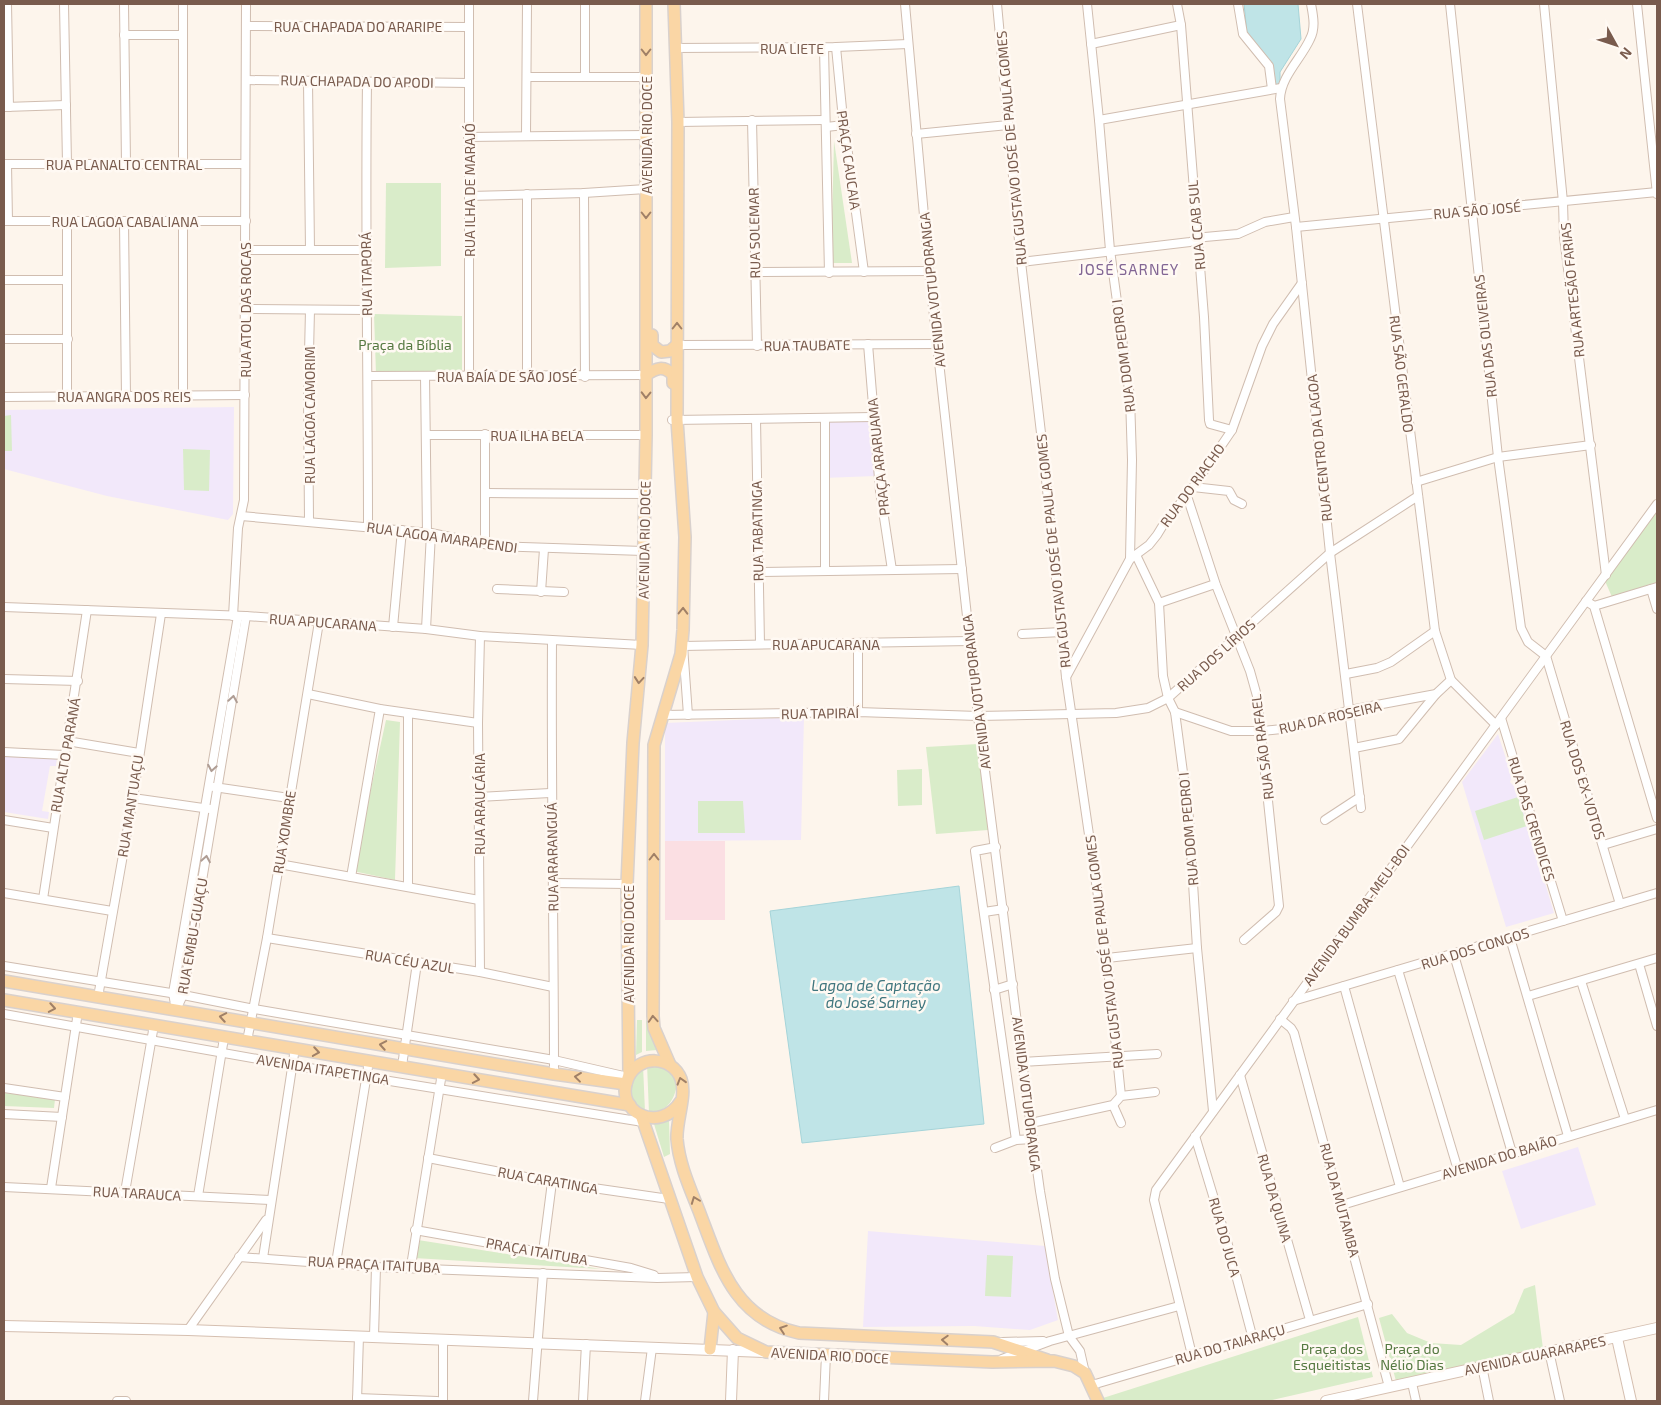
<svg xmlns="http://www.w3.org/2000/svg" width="1661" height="1405" viewBox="0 0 1661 1405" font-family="'Exo 2',sans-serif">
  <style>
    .education { fill: #f2e8fa }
    .medical { fill: #fbdfe3 }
    .green { fill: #d9ecc9 }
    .water { fill: #bfe4e7; stroke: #a5d4d9 }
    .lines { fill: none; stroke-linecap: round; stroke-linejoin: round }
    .street-casing { stroke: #d0bdb0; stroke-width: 10 }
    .secondary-casing { stroke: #d5bfb0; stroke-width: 12 }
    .primary-casing { stroke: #d9d1cd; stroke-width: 14 }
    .street { stroke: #fff; stroke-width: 8 }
    .secondary { stroke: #fff; stroke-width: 10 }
    .primary { stroke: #fad6a5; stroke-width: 11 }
    .oneway { stroke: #a08067 }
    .oneway2 { stroke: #af9d94 }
    .labels { text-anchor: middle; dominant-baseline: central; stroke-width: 5; stroke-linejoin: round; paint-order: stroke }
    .street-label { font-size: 14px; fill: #795b4d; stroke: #fff9f3 }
    .park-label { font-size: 14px; fill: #557941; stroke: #fff9f3 }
    .neighbourhood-label { font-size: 15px; letter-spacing: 1px; fill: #826694; stroke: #fff9f3 }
    .water-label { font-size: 15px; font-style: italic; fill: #40767e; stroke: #fff9f3 }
  </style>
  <rect width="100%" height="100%" fill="#fdf5ec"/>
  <g class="education">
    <polygon points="234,407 233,514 228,520 107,496 4,469 4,410"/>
    <polygon points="869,417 876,476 823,478 822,419"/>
    <polygon points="804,717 801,840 665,841 665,723"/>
    <polygon points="1498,734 1512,777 1510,782 1517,789 1554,913 1506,927 1462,782"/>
    <polygon points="4,755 57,758 56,766 50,766 42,811 49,812 48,819 4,812"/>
    <polygon points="1578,1147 1596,1205 1521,1229 1502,1171"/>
    <polygon points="868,1231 1045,1246 1058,1320 1030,1330 974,1326 863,1327"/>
  </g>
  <rect class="medical" x="665" y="841" width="60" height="79"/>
  <g class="green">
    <polygon points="834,141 852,263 831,263"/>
    <polygon points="386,183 441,183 441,266 385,268"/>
    <polygon points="374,314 462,316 462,373 376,374"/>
    <polygon points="11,415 12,451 4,451 4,416"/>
    <polygon points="183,449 210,450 209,491 184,490"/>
    <polygon points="1657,511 1657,582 1612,597 1605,581"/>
    <polygon points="386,720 400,722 395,880 353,871"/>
    <polygon points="978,744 988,830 936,834 926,747"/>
    <polygon points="922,769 922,805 898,806 897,770"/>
    <polygon points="1518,797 1527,826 1484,840 1475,811"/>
    <polygon points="698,801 743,801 745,833 698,833"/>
    <polygon points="646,1019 657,1050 646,1051"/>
    <polygon points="637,1020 642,1020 642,1052 636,1055"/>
    <path d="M647,1064L665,1065L677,1080C677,1097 667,1113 649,1113Z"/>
    <polygon points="643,1065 645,1112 633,1105 627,1088"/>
    <polygon points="4,1093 55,1099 54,1108 4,1106"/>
    <polygon points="669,1120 670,1154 664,1157 654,1124"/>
    <polygon points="418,1240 601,1269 414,1258"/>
    <polygon points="987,1255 1013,1256 1011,1297 985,1296"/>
    <polygon points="1535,1285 1543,1349 1396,1381 1379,1318 1392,1314 1407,1333 1431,1343 1461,1345 1514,1313 1524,1289"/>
    <polygon points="1358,1317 1373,1377 1268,1401 1105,1401 1103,1398"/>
  </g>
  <g class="water">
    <polygon points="1244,4 1298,4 1301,39 1280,72 1280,85 1273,85 1271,64 1247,33"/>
    <polygon points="959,886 984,1124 802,1143 770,911"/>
  </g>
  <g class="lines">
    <g class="street-casing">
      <g id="street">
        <polyline points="7,4 9,107"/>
        <polyline points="64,4 67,164"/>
        <polyline points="124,4 126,164"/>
        <polyline points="905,4 929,271 978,716 1022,1062 1040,1191 1055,1279 1069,1336 1080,1351 1085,1373"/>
        <polyline points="997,4 1021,262 1043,450 1066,677 1107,958 1121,1096"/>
        <polyline points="1087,4 1099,120 1110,250 1130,397 1132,460 1130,559"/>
        <polyline points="1177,4 1181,25 1204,317 1209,420 1210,424 1232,430"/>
        <polyline points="1238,4 1243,34 1269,66 1272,89"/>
        <path d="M1311,4C1313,15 1316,28 1310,39C1301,59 1281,76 1280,99L1296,227L1330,553L1361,808"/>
        <polyline points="1357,4 1435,631 1451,680 1496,725"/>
        <polyline points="1450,4 1498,457 1521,628 1528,642 1546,656 1620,904"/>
        <polyline points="1544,4 1563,202 1564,237 1606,575"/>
        <polyline points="1637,4 1657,194"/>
        <polyline points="247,26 469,27"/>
        <polyline points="124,35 183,35"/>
        <polyline points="1091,44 1181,25"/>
        <polyline points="836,47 842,109 864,272"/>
        <polyline points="675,48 836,47 908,44"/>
        <polyline points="824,48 829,273"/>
        <polyline points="528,77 646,77"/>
        <polyline points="585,77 585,4"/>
        <polyline points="246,80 469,83"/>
        <polyline points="308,81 310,250"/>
        <path d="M367,82C365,230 368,378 368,526"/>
        <polyline points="5,107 66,105"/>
        <polyline points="752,120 757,346"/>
        <polyline points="1099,120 1281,88"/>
        <polyline points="678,122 825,120"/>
        <polyline points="826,127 844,125"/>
        <polyline points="916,134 1008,125"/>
        <polyline points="526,135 527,4"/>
        <polyline points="468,137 645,135"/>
        <polyline points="4,164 245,164"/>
        <polyline points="7,164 8,221"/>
        <polyline points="183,164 183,4"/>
        <polyline points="584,193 585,377"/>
        <polyline points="527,194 527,377"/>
        <polyline points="469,196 584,193 646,189"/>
        <polyline points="4,221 246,221"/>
        <polyline points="124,221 126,397"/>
        <polyline points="183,223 183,396"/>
        <polyline points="1296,227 1657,192"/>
        <polyline points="246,250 365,250"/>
        <polyline points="1021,262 1190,242 1205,237 1238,234 1265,222 1294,217"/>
        <polyline points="755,272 929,271"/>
        <polyline points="4,280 67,280"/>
        <polyline points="247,309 367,310"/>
        <polyline points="4,339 68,339"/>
        <polyline points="868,344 880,491 892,570"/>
        <polyline points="677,345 938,344"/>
        <polyline points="368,376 646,375"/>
        <polyline points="425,376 427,533"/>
        <polyline points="469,376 469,4"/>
        <polyline points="4,397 245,395"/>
        <polyline points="67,397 67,221"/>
        <polyline points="756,419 760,644"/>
        <polyline points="672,420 873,417"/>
        <polyline points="485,434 485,544"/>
        <polyline points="427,435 646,435"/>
        <polyline points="1416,482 1498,457 1591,445"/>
        <polyline points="1193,487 1229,491 1234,500 1242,504"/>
        <polyline points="486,493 644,494"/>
        <polyline points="1187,496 1216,585 1250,671 1257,696 1279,906 1276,912 1244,940"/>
        <polyline points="241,516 431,533 494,546 643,551"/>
        <polyline points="309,520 308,396 310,310"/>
        <polyline points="1136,555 1159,603 1163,676 1168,698 1175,712 1189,818 1197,948 1213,1111"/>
        <polyline points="825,570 825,418"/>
        <polyline points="758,572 962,569"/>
        <polyline points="497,589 564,592"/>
        <polyline points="1651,589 1657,609"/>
        <polyline points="541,592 544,549"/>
        <polyline points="1586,601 1594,606 1657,818"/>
        <polyline points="1159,603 1215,584"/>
        <polyline points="1594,606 1657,587"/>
        <polyline points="4,607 246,616 426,629 480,636 642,645"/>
        <polyline points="233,616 238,528 244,500 246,4"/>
        <polyline points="393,627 402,530"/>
        <polyline points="426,629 431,533"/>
        <polyline points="1022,634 1062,632"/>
        <path d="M552,641C551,785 554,929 554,1074"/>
        <polyline points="1346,674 1377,668 1391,662 1435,631"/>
        <polyline points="1066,677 1130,559 1149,545 1157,535 1168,517 1187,496 1232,430 1262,346 1273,324 1302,283"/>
        <polyline points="4,679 78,681"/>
        <polyline points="308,694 380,709 478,723"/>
        <polyline points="858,712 858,644"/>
        <polyline points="1175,712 1231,731 1262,731 1291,728 1350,710 1436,694 1451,680"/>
        <polyline points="662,715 858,712 978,716 1116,713 1148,708 1168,698 1330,553 1418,496"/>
        <polyline points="688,715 683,646 970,641"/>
        <polyline points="1501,718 1563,921"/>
        <polyline points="67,741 139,753"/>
        <polyline points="1354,748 1399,739 1436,694"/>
        <polyline points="4,752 64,755"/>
        <polyline points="214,787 289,798"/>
        <polyline points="479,797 550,793"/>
        <polyline points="133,798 210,809"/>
        <polyline points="4,820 53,828"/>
        <polyline points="1325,820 1360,797"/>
        <polyline points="1603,845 1657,829"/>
        <polyline points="996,847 975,851 1016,1140"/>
        <polyline points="279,864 479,900"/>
        <polyline points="351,877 380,709"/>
        <polyline points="554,883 627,884"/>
        <polyline points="408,886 408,714"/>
        <polyline points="4,893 112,911"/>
        <polyline points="43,899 87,610"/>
        <polyline points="984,912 1004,909"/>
        <polyline points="267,938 480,972 553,987"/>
        <polyline points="1510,938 1568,1136"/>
        <polyline points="1454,955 1512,1153"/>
        <polyline points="1107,958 1197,948"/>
        <polyline points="1639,964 1657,1026"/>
        <polyline points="4,966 183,995 254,1009 554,1060 628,1077"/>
        <polyline points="1398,970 1458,1170"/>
        <polyline points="480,972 478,723 480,636"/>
        <polyline points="1581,981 1625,1119"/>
        <polyline points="1344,986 1400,1187"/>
        <polyline points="994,990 1013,984"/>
        <polyline points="1528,996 1657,958"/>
        <polyline points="98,997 133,798 161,614"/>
        <polyline points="1293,1001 1657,893"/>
        <polyline points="176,1010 183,995 246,616"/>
        <polyline points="176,1010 173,993 238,616"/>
        <polyline points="4,1014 291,1065 643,1122"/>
        <polyline points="1280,1019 1291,1028 1294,1033 1389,1387"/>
        <polyline points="247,1041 267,938 319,622"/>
        <polyline points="1022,1062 1157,1054"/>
        <polyline points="402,1066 417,963"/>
        <polyline points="1240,1075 1310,1320"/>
        <polyline points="4,1088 65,1097"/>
        <polyline points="1113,1105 1121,1123"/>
        <polyline points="4,1114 62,1117"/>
        <polyline points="1031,1123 1113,1105 1121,1096 1155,1092"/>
        <polyline points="1195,1136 1228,1245 1253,1339"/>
        <polyline points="995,1148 1016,1140 1033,1139"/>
        <polyline points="428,1158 552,1182 669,1199"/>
        <polyline points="4,1187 270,1200"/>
        <polyline points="51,1188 78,1012"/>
        <polyline points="125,1192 154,1025"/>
        <polyline points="198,1196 224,1038"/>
        <polyline points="1342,1205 1657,1110"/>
        <polyline points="415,1230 631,1268 654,1275"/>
        <polyline points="543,1252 552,1182"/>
        <polyline points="239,1257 376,1267 657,1278 697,1277"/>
        <polyline points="263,1258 295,1048"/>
        <polyline points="336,1263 369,1061"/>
        <polyline points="411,1266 442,1073"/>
        <polyline points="188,1330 266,1220"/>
        <polyline points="374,1336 376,1267"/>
        <polyline points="1002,1342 1043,1341"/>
        <polyline points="1549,1351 1560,1401"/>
        <polyline points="1192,1355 1154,1200 1156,1190 1657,504"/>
        <polyline points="1002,1359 1050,1341 1179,1306"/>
        <polyline points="1482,1366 1489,1401"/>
        <polyline points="1412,1383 1416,1401"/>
        <polyline points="1092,1385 1368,1304"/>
        <polyline points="357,1398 437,1401"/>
        <polyline points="117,1401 126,1401"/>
        <polyline points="357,1401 359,1336"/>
        <polyline points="443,1401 443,1340"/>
        <polyline points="533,1401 543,1273"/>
        <polyline points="583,1401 586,1344"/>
        <polyline points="645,1401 652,1348"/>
        <polyline points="824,1401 826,1354"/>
      </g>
    </g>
    <g class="secondary-casing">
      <g id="secondary">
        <polyline points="4,1326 188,1330 765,1352"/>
        <polyline points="1617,1338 1631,1401"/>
        <polyline points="731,1401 733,1350"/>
        <polyline points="1326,1401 1657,1328"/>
      </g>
    </g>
    <g class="primary-casing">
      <g id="primary">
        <polyline points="652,335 652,345 661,352 670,351 677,345"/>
        <path d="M646,375C656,368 664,365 673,375V383"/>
        <polyline points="4,981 554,1074 626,1084"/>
        <polyline points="4,1000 630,1105"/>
        <polyline points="670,1065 654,1028 653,1016 654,745 681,654 683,630 685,537 677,420 678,122 674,4"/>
        <polyline points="629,1075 627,884 633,743 642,645 646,435 646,4"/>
        <path d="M681,1101C660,1135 613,1112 628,1078C638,1055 672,1055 681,1079C687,1095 676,1121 677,1139C679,1164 690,1188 699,1211C720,1266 734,1319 799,1333L993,1342L1047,1360"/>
        <polyline points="641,1115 697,1277 714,1312 737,1338 766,1352 992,1362 1054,1361 1074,1366 1085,1373 1098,1401"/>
        <polyline points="710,1349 714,1312"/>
      </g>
    </g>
    <use href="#street" class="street"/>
    <use href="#secondary" class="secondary"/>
    <use href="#primary" class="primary"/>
  </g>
  <defs><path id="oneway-chevron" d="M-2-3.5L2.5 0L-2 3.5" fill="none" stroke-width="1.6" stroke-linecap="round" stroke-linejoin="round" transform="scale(1.25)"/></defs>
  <g class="oneway">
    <use href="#oneway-chevron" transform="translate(646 52) rotate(90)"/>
    <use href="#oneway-chevron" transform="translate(646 215) rotate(90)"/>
    <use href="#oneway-chevron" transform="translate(677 326) rotate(-90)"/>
    <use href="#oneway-chevron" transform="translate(646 395) rotate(91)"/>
    <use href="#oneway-chevron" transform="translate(683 611) rotate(-89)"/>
    <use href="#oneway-chevron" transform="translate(639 680) rotate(95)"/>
    <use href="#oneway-chevron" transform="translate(654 857) rotate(-90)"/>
    <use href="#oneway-chevron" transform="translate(52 1008) rotate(10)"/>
    <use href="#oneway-chevron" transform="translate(223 1017) rotate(-170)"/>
    <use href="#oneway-chevron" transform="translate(653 1019) rotate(-94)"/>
    <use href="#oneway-chevron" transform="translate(383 1045) rotate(-170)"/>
    <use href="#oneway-chevron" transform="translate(316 1052) rotate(9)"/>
    <use href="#oneway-chevron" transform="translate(578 1077) rotate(-173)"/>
    <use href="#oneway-chevron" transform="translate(476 1079) rotate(10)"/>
    <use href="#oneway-chevron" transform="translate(681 1081) rotate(-107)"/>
    <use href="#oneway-chevron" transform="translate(695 1200) rotate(-111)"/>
    <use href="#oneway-chevron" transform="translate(783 1329) rotate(-161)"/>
    <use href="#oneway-chevron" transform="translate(945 1340) rotate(-177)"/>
  </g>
  <g class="oneway2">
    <use href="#oneway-chevron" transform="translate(233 699) rotate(-81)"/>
    <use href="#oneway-chevron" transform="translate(212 768) rotate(100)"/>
    <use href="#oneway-chevron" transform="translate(206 859) rotate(-80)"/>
  </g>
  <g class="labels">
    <g class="street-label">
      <text x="358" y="26">RUA CHAPADA DO ARARIPE</text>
      <text x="792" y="48">RUA LIETE</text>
      <text transform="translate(357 81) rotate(1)">RUA CHAPADA DO APODI</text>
      <text transform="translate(646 135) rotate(-90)">AVENIDA RIO DOCE</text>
      <text transform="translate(1011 148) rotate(-95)">RUA GUSTAVO JOSÉ DE PAULA GOMES</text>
      <text transform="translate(849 160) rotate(82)">PRAÇA CAUCAIA</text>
      <text x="124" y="164">RUA PLANALTO CENTRAL</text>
      <text transform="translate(469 190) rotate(-90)">RUA ILHA DE MARAJÓ</text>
      <text transform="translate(1477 210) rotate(-5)">RUA SÃO JOSÉ</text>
      <text x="125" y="221">RUA LAGOA CABALIANA</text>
      <text transform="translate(1196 225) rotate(-95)">RUA CCAB SUL</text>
      <text transform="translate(754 233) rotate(-91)">RUA SOLEMAR</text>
      <text transform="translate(366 274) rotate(-91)">RUA ITAPORÁ</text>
      <text transform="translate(932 290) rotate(-96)">AVENIDA VOTUPORANGA</text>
      <text transform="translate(1572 290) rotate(-96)">RUA ARTESÃO FARIAS</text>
      <text transform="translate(245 310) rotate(-90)">RUA ATOL DAS ROCAS</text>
      <text transform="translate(1485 336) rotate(-96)">RUA DAS OLIVEIRAS</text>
      <text transform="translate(807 345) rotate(-1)">RUA TAUBATE</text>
      <text transform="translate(1123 356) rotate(-97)">RUA DOM PEDRO I</text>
      <text transform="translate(1402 374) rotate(83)">RUA SÃO GERALDO</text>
      <text x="507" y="376">RUA BAÍA DE SÃO JOSÉ</text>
      <text x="124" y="396">RUA ANGRA DOS REIS</text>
      <text transform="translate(309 415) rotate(-90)">RUA LAGOA CAMORIM</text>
      <text x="537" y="435">RUA ILHA BELA</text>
      <text transform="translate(1319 448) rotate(-96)">RUA CENTRO DA LAGOA</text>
      <text transform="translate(878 457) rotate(-96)">PRAÇA ARARUAMA</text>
      <text transform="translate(1192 485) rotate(-54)">RUA DO RIACHO</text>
      <text transform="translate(757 531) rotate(-91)">RUA TABATINGA</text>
      <text transform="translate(442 537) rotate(8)">RUA LAGOA MARAPENDI</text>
      <text transform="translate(644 540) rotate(-89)">AVENIDA RIO DOCE</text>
      <text transform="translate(1053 551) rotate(-96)">RUA GUSTAVO JOSÉ DE PAULA GOMES</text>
      <text transform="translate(323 622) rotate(4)">RUA APUCARANA</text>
      <text x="826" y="644">RUA APUCARANA</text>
      <text transform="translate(1216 655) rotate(-42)">RUA DOS LÍRIOS</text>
      <text transform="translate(976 692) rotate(-97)">AVENIDA VOTUPORANGA</text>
      <text transform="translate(820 713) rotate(-1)">RUA TAPIRAÍ</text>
      <text transform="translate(1330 717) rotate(-13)">RUA DA ROSEIRA</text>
      <text transform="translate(1262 747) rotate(-97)">RUA SÃO RAFAEL</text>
      <text transform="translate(65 755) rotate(-80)">RUA ALTO PARANÁ</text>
      <text transform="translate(1583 780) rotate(73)">RUA DOS EX-VOTOS</text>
      <text transform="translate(479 804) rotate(-90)">RUA ARAUCÁRIA</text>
      <text transform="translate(130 806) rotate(-81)">RUA MANTUAÇU</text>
      <text transform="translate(1532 819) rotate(73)">RUA DAS CRENDICES</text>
      <text transform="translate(1188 829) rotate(-95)">RUA DOM PEDRO I</text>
      <text transform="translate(284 832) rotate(-81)">RUA XOMBRE</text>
      <text transform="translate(552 857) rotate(-91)">RUA ARARANGUÁ</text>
      <text transform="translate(1356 915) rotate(-54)">AVENIDA BUMBA-MEU-BOI</text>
      <text transform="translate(192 936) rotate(-80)">RUA EMBU-GUAÇU</text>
      <text transform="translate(628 944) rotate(-90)">AVENIDA RIO DOCE</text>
      <text transform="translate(1475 948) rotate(-17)">RUA DOS CONGOS</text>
      <text transform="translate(1104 952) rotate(-97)">RUA GUSTAVO JOSÉ DE PAULA GOMES</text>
      <text transform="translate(410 961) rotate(9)">RUA CÉU AZUL</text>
      <text transform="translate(323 1069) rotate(9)">AVENIDA ITAPETINGA</text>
      <text transform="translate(1027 1094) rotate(83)">AVENIDA VOTUPORANGA</text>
      <text transform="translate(1499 1157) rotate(-17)">AVENIDA DO BAIÃO</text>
      <text transform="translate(548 1180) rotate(10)">RUA CARATINGA</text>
      <text transform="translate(137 1193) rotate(3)">RUA TARAUCA</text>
      <text transform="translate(1275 1198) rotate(74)">RUA DA QUINA</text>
      <text transform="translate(1340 1200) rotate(75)">RUA DA MUTAMBA</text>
      <text transform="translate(1225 1237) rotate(74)">RUA DO JUCA</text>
      <text transform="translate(537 1251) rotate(10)">PRAÇA ITAITUBA</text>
      <text transform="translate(374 1264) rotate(3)">RUA PRAÇA ITAITUBA</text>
      <text transform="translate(1230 1344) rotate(-16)">RUA DO TAIARAÇU</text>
      <text transform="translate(830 1355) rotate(3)">AVENIDA RIO DOCE</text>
      <text transform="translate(1535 1355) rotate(-12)">AVENIDA GUARARAPES</text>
    </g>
    <g class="park-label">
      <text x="405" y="344">Praça da Bíblia</text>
      <text x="1332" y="1348">Praça dos<tspan x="1332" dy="16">Esqueitistas</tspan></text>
      <text x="1412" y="1348">Praça do<tspan x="1412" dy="16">Nélio Dias</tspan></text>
    </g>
    <g class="neighbourhood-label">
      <text x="1129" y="269">JOSÉ SARNEY</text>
    </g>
    <g class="water-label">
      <text x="876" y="985">Lagoa de Captação<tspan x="876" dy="17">do José Sarney</tspan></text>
    </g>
  </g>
  <rect width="1661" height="1405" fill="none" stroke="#795b4d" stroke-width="10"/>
  <g transform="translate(1616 45) rotate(130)" stroke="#fff9f3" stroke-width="4" paint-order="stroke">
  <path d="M0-4L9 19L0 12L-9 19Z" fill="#795b4d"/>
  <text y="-8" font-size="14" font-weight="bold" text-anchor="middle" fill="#795b4d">N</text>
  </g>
</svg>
